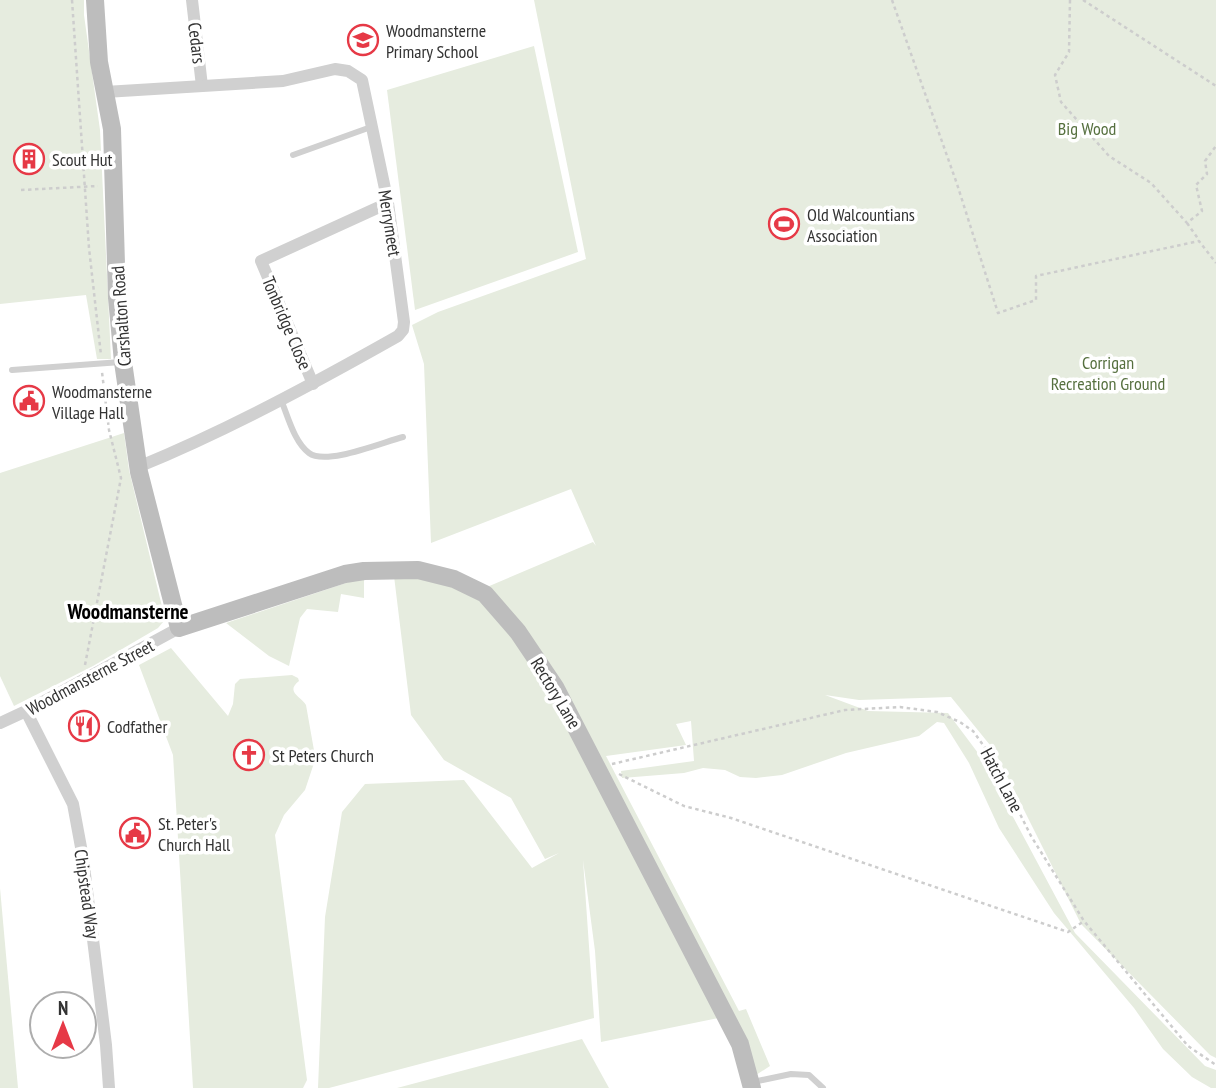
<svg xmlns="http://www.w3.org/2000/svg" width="1216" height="1088" viewBox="0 0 1216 1088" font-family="'PT Sans Narrow',sans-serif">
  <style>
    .green { fill: #e6ecdf }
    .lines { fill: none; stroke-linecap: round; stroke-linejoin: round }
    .path { stroke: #cdcdcd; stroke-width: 2.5; stroke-dasharray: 3.5 3.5; stroke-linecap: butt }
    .lane { stroke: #d0d0d0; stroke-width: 6 }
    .street { stroke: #d0d0d0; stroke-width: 12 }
    .secondary { stroke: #bdbdbd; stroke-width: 18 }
    .labels { text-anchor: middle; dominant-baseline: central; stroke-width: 7; stroke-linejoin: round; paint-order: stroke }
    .poi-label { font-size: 18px; fill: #333; stroke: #fff; text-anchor: start }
    .street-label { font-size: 18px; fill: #333; stroke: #fff }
    .park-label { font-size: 18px; fill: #56703f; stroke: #fff }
    .quarter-label { font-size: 21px; font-weight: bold; fill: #000; stroke: #fff }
  </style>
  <rect width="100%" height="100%" fill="#fff"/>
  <g class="green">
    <polygon points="0,0 84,0 84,15 100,130 111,359 97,359 86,295 0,304"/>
    <polygon points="534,0 1216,0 1216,1058 1210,1055 1081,924 994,750 951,697 859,700 825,695 868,711 948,713 981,757 1075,933 1205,1066 1216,1070 1216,1088 1211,1088 1192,1077 1163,1049 1134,1008 1054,913 999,828 969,763 944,723 937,722 919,736 846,753 782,775 756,778 740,777 725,770 703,768 684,773 622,778 621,771 694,761 691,721 676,724 686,745 606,756 739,1011 746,1009 770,1066 756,1075 733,1015 601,1042 595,951 583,860 594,1018 329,1088 318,1088 325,917 342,812 365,784 464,780 532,868 559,853 545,859 511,798 444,760 411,715 394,576 487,587 593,542 596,546 571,489 431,543 424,364 412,325 438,312 586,259"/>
    <polygon points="534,46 578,252 415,310 387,90"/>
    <polygon points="124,433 129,470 164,615 163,622 158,628 93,666 14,706 0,676 0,473"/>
    <polygon points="364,577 364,598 341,594 338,612 307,609 300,618 289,666 269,656 226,623"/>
    <path d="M171,648L228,716L233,704L235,684L240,679L292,675L298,678L299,681C285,692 301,696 306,705L315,756L313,766L305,790L284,815L275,835L307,1080L303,1088H193L173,755L139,665Z"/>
    <polygon points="0,888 18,1088 0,1088"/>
    <polygon points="582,1039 609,1088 397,1088"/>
  </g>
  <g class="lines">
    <g class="path">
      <polyline points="72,0 89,248 101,355"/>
      <polyline points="892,0 957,184 998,313 1036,300 1036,276 1199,241 1216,263"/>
      <polyline points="1070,0 1069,52 1055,75 1061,102 1109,156 1151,183 1187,223 1202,211 1196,185 1207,174 1205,161 1216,146"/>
      <polyline points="1083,0 1216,86"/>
      <polyline points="21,190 98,186"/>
      <polyline points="1187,223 1199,240"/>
      <polyline points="85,665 121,478 109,430 102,372"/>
      <polyline points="612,764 845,710 900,707 937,712 960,722 973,731 991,756 1031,836 1084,921 1188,1046 1216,1065"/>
      <polyline points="619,774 684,806 731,818 1068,932 1084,921"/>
    </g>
    <g class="lane">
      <polyline points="293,155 371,127"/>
      <polyline points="12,370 121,362"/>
      <path d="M281,400C288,416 294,442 309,453C326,466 383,442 403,437"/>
      <polyline points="753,1082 791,1074 809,1075 823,1088"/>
    </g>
    <g class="street">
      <polyline points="192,0 202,86"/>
      <path d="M105,92L283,81L335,69L348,71L362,80L388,203L404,322L403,330L398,336C313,384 228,430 138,467"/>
      <polyline points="313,384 261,261 388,203"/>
      <polyline points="26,711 73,804 83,858 106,1045 109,1088"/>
      <polyline points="0,723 26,711 179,628"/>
    </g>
    <polyline class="secondary" points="95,0 99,62 112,129 117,298 123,362 139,472 179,628 345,574 364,571 418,570 454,579 485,594 518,632 555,687 740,1044 752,1088"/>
  </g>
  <defs>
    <g id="school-ring" transform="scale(1.575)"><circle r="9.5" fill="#fff" stroke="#e63946" stroke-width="1.5"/><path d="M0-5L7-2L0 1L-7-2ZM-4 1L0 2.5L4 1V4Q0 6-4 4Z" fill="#e63946"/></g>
    <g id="building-ring" transform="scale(1.575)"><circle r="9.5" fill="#fff" stroke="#e63946" stroke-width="1.5"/><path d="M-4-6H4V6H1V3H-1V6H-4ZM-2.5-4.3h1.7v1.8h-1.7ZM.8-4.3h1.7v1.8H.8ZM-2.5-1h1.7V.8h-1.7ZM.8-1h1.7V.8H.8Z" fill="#e63946"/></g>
    <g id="stadium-ring" transform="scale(1.575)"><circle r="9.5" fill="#fff" stroke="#e63946" stroke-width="1.5"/><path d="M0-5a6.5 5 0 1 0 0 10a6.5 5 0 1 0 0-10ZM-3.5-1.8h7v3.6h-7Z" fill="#e63946"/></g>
    <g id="civic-ring" transform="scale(1.575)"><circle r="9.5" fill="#fff" stroke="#e63946" stroke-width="1.5"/><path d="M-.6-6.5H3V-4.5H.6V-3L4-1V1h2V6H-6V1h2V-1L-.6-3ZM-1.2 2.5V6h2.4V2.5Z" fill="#e63946"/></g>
    <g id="restaurant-ring" transform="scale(1.575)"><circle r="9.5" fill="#fff" stroke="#e63946" stroke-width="1.5"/><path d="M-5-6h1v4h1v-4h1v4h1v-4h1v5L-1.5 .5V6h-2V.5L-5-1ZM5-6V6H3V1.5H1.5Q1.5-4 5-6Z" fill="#e63946"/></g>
    <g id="church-ring" transform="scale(1.575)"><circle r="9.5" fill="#fff" stroke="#e63946" stroke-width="1.5"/><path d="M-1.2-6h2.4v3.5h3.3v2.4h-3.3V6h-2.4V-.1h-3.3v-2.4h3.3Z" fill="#e63946"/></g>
  </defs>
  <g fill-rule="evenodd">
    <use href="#school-ring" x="363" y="40"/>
    <use href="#building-ring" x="29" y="159"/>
    <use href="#stadium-ring" x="784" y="224"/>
    <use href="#civic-ring" x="29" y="401"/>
    <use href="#restaurant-ring" x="84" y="726"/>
    <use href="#church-ring" x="249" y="755"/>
    <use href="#civic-ring" x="135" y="833"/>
  </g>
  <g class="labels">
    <g class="poi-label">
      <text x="386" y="30">Woodmansterne<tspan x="386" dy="21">Primary School</tspan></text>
      <text x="52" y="159">Scout Hut</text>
      <text x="807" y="214">Old Walcountians<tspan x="807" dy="21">Association</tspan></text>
      <text x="52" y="391">Woodmansterne<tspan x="52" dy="21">Village Hall</tspan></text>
      <text x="107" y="726">Codfather</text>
      <text x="272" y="755">St Peters Church</text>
      <text x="158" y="823">St. Peter's<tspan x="158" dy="21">Church Hall</tspan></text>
    </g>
    <g class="street-label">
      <text transform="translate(197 43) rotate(83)">Cedars</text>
      <text transform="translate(390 223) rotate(81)">Merrymeet</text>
      <text transform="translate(121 316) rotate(-94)">Carshalton Road</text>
      <text transform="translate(287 323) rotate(67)">Tonbridge Close</text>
      <text transform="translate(90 677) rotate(-28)">Woodmansterne Street</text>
      <text transform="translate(556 693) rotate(59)">Rectory Lane</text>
      <text transform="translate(1002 780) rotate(62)">Hatch Lane</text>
      <text transform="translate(87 894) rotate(82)">Chipstead Way</text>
    </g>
    <g class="park-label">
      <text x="1087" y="128">Big Wood</text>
      <text x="1108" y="362">Corrigan<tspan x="1108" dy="21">Recreation Ground</tspan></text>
    </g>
    <g class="quarter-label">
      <text x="128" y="611">Woodmansterne</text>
    </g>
  </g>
  <g transform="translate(63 1025)"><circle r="33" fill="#ffffff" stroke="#adadad" stroke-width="2"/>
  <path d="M0-5L12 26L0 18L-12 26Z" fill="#e63946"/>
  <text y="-10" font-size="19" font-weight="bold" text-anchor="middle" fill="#333333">N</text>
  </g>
</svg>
